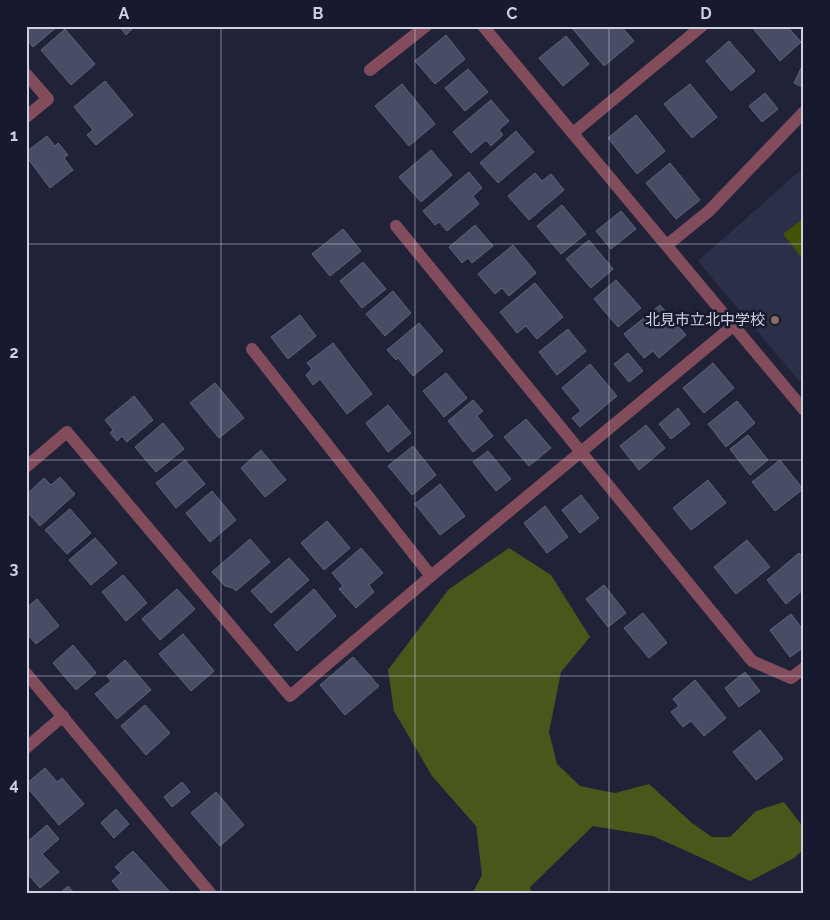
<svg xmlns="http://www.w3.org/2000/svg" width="830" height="920" viewBox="0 0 830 920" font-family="Raleway,'Noto Sans JP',sans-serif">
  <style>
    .built { fill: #2b2f48 }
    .green { fill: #425403 }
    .forest { fill: #48581a }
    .building { fill: #484c64; stroke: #5e637b }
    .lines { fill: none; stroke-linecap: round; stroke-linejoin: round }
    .minor { stroke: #834c5c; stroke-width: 12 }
    .grid { fill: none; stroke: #ced1df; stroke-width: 1; stroke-opacity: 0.55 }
    .education-dot { fill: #8d6e63; stroke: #171a2e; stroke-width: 2 }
    .labels { text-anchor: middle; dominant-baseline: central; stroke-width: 5; stroke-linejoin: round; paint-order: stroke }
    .poi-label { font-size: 15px; fill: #ced1df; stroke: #171a2e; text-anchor: end }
    .neatline { fill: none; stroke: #ced1df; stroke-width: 2 }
    .grid-label { font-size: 16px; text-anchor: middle; font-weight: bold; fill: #ced1df }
  </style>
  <rect width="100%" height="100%" fill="#202338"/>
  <polygon class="built" points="804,167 804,378 800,382 698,261"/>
  <polygon class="green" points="804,218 804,261 783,234"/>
  <polygon class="forest" points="509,548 551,575 590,637 561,672 549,732 557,764 580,786 615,793 649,784 692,823 712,837 730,837 756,811 784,802 804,828 804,849 794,858 750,881 702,858 653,836 593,826 530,887 532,894 472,894 482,875 476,826 432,776 394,711 388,670 449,589"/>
  <g class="building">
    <polygon points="26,26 58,26 33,47 26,39"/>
    <polygon points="119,26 135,26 126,35"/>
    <polygon points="574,26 621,26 634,41 604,66 572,28"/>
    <polygon points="751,26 787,26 801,42 780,61"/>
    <polygon points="65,29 95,64 71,85 41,50"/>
    <polygon points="446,35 465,59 435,84 415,61"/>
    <polygon points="566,36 589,64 563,86 539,58"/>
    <polygon points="729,41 755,71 731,91 706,61"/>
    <polygon points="804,62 804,88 794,83"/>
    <polygon points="468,69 488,92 465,111 445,88"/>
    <polygon points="105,81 133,115 96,145 87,135 93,130 74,107"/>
    <polygon points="402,84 435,124 409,146 375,106"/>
    <polygon points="690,84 717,117 692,138 664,104"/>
    <polygon points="765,93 778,109 762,122 749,106"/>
    <polygon points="491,100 509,121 499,130 503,135 491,146 486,140 471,153 453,132"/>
    <polygon points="636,115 665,151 637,174 608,138"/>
    <polygon points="516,131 534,152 498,183 480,163"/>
    <polygon points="47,136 55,146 58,143 68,155 64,158 73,170 50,188 26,156 26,152"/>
    <polygon points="431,150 452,175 421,202 399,177"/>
    <polygon points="670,163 700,200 676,219 646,183"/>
    <polygon points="469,172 482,188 473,196 479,204 447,231 439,222 435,225 423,211"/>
    <polygon points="535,173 542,181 551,174 564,190 529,220 508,196"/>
    <polygon points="562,205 586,234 561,254 537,226"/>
    <polygon points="621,211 636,229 611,249 596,231"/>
    <polygon points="475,225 493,246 472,263 468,258 462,263 449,247"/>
    <polygon points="343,229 361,251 330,276 312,254"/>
    <polygon points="589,240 613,269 591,288 566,259"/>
    <polygon points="513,245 536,273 509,296 502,288 495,294 478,274"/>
    <polygon points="363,262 386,289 362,308 340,281"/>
    <polygon points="616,280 641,308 618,327 594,299"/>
    <polygon points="535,283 563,317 537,339 526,326 517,333 500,312"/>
    <polygon points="393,291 411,313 385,336 366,314"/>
    <polygon points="660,305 686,335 659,358 653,351 644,358 624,334"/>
    <polygon points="300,315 316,336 288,359 271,337"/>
    <polygon points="419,323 443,351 413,376 398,358 396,360 387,350"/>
    <polygon points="568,329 586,351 557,375 539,352"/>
    <polygon points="333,343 372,394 347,414 320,379 313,385 306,375 312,369 307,363"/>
    <polygon points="628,353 643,371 629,382 614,364"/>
    <polygon points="713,363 734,388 704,413 683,388"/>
    <polygon points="590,364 617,396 580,427 572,418 581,411 562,388"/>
    <polygon points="446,373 467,398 444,417 423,391"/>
    <polygon points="215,383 244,418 219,438 190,403"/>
    <polygon points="134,396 153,420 127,442 122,436 117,441 110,433 113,430 105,420"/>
    <polygon points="473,400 483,411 477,416 493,436 473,452 448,421"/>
    <polygon points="737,401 755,423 726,447 708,424"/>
    <polygon points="388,405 411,433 388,452 366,423"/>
    <polygon points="678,408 690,424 671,439 659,424"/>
    <polygon points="526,419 551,448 529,466 504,437"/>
    <polygon points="163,423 184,449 156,472 135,447"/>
    <polygon points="646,425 665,448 639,470 620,446"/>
    <polygon points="748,435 768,460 750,475 730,449"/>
    <polygon points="413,446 436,475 412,495 388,466"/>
    <polygon points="261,450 286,480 265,497 241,468"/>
    <polygon points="488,451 511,479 496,491 473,462"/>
    <polygon points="185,460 205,484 176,508 156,483"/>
    <polygon points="780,460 803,489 775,511 752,482"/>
    <polygon points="60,477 75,494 40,526 26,511 26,495 44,478 51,485"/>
    <polygon points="708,480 726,503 691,530 673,508"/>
    <polygon points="440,484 465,516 440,535 415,504"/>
    <polygon points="212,491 236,520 210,542 186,513"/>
    <polygon points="581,495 599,518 580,533 562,510"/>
    <polygon points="545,506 568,537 547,553 524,523"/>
    <polygon points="70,509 91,533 67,554 45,530"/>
    <polygon points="327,521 350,548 324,570 301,543"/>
    <polygon points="95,538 117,563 91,585 69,560"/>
    <polygon points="250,539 270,562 236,591 233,588 225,586 212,572"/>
    <polygon points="747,540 770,567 736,594 714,567"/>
    <polygon points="361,548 383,573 369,585 374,592 356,608 339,589 343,586 332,573"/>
    <polygon points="799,553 804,559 804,589 786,604 767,580"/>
    <polygon points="289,558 309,580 271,613 251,591"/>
    <polygon points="123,575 147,603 126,621 102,592"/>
    <polygon points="604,585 626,613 608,627 586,599"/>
    <polygon points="177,589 195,609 160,640 142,619"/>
    <polygon points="314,589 336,616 297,651 274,625"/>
    <polygon points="37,599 59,626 36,644 26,633 26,608"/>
    <polygon points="643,613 667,643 649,658 624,628"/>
    <polygon points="791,614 804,631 804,647 790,657 770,630"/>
    <polygon points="183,634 214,671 191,691 159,654"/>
    <polygon points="73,645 96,673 76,690 53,663"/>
    <polygon points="353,657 379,686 345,715 320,685"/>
    <polygon points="125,660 151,690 117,719 95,694 111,681 107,676"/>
    <polygon points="745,672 760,691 739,707 725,688"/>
    <polygon points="695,680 726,718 704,736 691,721 683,727 671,712 679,706 673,699"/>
    <polygon points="145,705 170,733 146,755 121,726"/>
    <polygon points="760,730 783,759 756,780 733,752"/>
    <polygon points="45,768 57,782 62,778 84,804 59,825 26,786 26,784"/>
    <polygon points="182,782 190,792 172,807 164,797"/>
    <polygon points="216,792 244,825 220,846 191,813"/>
    <polygon points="116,809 129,824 114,838 101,823"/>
    <polygon points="47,825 59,839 42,854 59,872 40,888 26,872 26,843"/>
    <polygon points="133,851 171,893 170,894 123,894 112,881 121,873 115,867"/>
    <polygon points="68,886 75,894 59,894"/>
  </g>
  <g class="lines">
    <g class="minor">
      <polyline points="483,26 804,410"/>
      <polyline points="370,70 426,26"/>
      <polyline points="26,74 48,99 26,117"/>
      <polyline points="573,133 702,26"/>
      <polyline points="396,226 752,661 791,678 804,668"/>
      <polyline points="667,245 709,211 804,112"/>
      <polyline points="252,349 431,576"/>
      <polyline points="26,467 67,432 290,696 431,576 734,325"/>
      <polyline points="26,673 211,894"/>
      <polyline points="26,748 63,716"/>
    </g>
  </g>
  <path class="grid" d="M221,26V894M415,26V894M609,26V894M26,244H804M26,460H804M26,676H804"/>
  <circle class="education-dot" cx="775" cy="320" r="5"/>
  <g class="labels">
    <g class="poi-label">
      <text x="765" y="320">北見市立北中学校</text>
    </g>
  </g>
  <rect width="830" height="920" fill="none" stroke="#171a2e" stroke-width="55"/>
  <rect x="28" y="28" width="774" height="864" class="neatline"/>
  <g class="grid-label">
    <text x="124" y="19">A</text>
    <text x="318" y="19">B</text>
    <text x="512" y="19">C</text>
    <text x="706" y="19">D</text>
    <text x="14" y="141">1</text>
    <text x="14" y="358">2</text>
    <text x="14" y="574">3</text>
    <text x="14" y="790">4</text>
  </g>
</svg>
